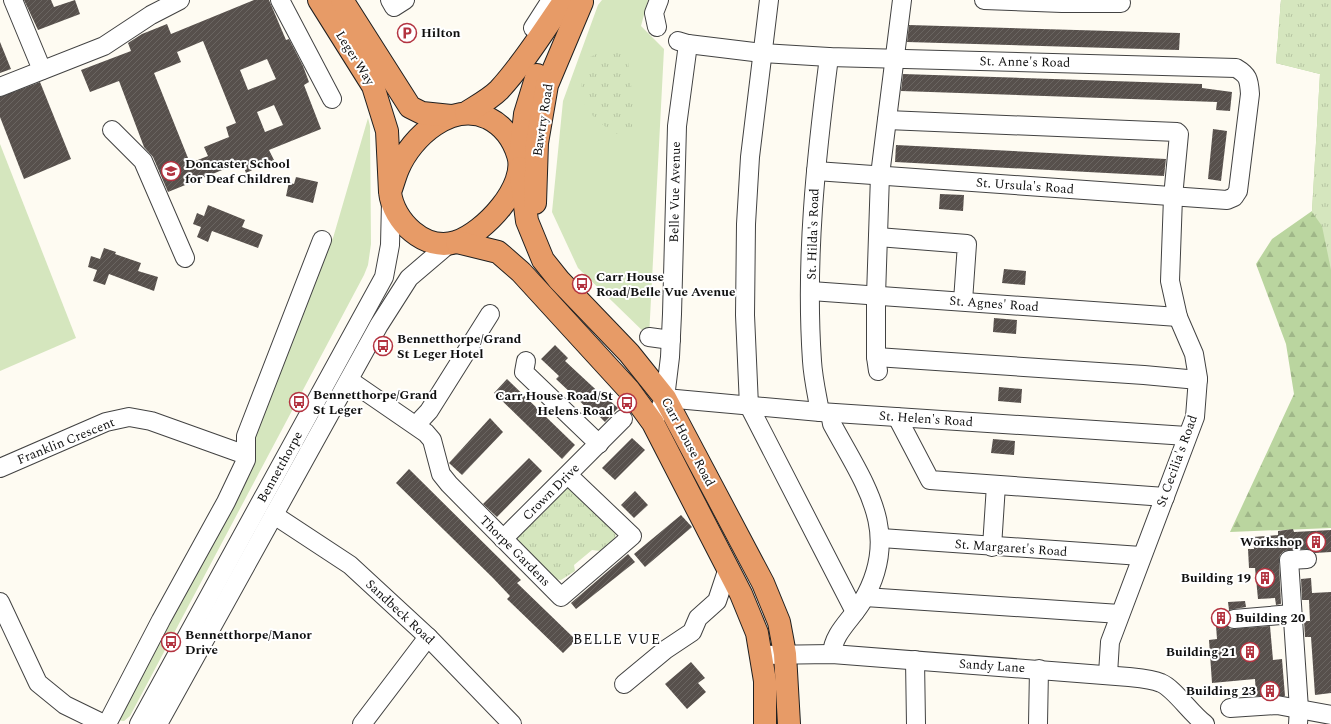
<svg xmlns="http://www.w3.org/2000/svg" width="1331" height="724" viewBox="0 0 1331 724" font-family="Spectral,serif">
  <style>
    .grass { fill: #d5e6be }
    .forest { fill: url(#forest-firs) }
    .park { fill: url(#park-tufts) }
    .building { fill: url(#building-hatch); fill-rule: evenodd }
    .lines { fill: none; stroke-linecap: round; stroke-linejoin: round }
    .minor-casing { stroke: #424242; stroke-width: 20 }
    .highway-casing { stroke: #202020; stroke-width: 24 }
    .minor { stroke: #fff; stroke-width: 18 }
    .highway { stroke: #e79b67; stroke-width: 22 }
    .labels { text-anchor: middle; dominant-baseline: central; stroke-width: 4; stroke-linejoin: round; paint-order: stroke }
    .poi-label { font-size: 13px; font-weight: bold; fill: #0f0f0f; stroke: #fff; text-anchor: start }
    .street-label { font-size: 13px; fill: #0f0f0f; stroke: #fff }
    .neighbourhood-label { font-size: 14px; letter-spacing: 1px; fill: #0f0f0f; stroke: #fff }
  </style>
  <defs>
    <pattern id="forest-firs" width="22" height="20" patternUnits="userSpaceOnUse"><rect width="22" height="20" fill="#bad59f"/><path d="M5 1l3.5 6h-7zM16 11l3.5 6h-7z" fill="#9fb688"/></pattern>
    <pattern id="park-tufts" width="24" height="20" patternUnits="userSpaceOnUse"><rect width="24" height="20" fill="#d5e6be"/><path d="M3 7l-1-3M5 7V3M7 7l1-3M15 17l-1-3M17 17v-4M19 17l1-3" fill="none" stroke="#b6c4a2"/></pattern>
    <pattern id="building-hatch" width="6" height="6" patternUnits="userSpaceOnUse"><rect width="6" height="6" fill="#57504c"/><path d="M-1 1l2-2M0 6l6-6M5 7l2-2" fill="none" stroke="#6a6561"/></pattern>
  </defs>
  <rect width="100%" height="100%" fill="#fefbf2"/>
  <g class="grass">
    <polygon points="602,0 648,0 641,26 664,49 649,337 578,268 552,212 563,101 598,5"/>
    <polygon points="368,118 370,126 371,244 368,265 364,275 130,716 124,721 114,720 249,443 324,249 333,238"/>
    <polygon points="0,144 76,338 0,371"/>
  </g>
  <polygon class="forest" points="1281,0 1322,0 1331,262 1331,528 1230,532 1294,394 1286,344 1256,264 1272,239 1312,211 1320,74 1276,63"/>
  <g class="park">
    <polygon points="1281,0 1331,0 1331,270 1322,226 1312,212 1320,74 1276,63"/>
    <path d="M613,46L621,48L627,52L633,101L632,130L626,129L616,134C582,112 574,97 588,58Z"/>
    <polygon points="564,483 598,516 605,516 617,528 615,538 600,551 592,550 574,565 575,571 561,580 545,578 515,545 515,534 528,520 534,522 551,505 548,499"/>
  </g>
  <g class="building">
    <polygon points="24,0 51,0 54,7 75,0 80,14 38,30"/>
    <path d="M254,0H269L286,40L289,39L303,66L309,82L304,85L321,129L269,150L274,160L246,173L242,162L168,192L153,157L144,147L119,81L90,92L81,70L131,51L128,43L142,34L167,24L171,34ZM203,41L236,123L226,127L229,137L204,147L208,156L190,163L154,73L181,62L177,52ZM267,59L276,79L248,90L240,70ZM274,105L283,125L265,132L257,112Z"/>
    <polygon points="909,25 1180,33 1179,50 907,42"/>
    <polygon points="0,42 11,69 0,73"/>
    <polygon points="903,74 1202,84 1202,88 1232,92 1230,111 1216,110 1217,102 901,91"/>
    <polygon points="40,82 71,159 24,179 0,117 0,97"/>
    <polygon points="1213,129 1227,131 1221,181 1208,179"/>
    <polygon points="896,145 1166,159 1164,176 895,162"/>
    <polygon points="296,177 318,182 313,203 286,196 289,182 294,184"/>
    <polygon points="940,194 964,195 963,211 939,209"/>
    <polygon points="208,205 245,220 242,227 263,235 258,248 212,231 208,242 197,237 201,227 193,224 197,213 204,216"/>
    <polygon points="104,248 116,252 115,254 141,263 138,271 158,277 154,291 109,274 105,285 93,281 97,270 88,267 91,256 100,259"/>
    <polygon points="1004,269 1026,271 1025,285 1002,283"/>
    <polygon points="994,318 1017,320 1016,334 993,332"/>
    <polygon points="555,345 568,358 565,361 606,399 607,398 618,408 605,422 591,408 589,410 556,379 559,376 541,359"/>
    <polygon points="507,379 575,445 562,459 494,393"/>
    <polygon points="999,387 1022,389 1021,403 998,401"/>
    <polygon points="490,418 503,432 462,475 449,463"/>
    <polygon points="632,438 645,450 615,480 602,468"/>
    <polygon points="993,439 1015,441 1014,455 991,453"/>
    <polygon points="529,458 542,471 497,517 483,504"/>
    <polygon points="409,469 521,580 517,583 576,640 563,653 507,599 510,596 493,578 396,483"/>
    <polygon points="635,491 648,505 634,518 621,505"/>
    <polygon points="681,515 692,527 645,567 634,554"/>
    <polygon points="1293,529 1294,532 1331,530 1331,552 1315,553 1306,549 1284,551 1280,555 1279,561 1281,604 1276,605 1275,598 1258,599 1255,568 1249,568 1248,549 1254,549 1253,537 1278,535 1278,531"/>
    <polygon points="628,554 635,562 576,609 571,603"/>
    <polygon points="1311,578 1312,593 1331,592 1331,693 1315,695 1311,637 1305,637 1304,621 1310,621 1309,600 1302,600 1301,579"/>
    <polygon points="1245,601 1246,607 1229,610 1228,602"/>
    <polygon points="1227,611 1224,620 1230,629 1270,626 1273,660 1282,659 1285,696 1256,696 1255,679 1212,683 1209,640 1217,639 1215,612"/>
    <polygon points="691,662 705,678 698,683 706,692 687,709 665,684"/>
  </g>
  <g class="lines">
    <g class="minor-casing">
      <g id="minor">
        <polyline points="13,0 42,70"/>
        <polyline points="280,0 332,99"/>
        <polyline points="390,0 394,7 405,0"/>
        <polyline points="769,0 750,157 746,224 745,315 749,406 855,612"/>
        <polyline points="984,0 1062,3 1121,3"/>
        <polyline points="657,27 654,13 659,0"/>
        <polyline points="533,28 551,0"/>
        <path d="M678,41L688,44L762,53L829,57L1236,68C1248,75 1249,79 1250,94L1238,191L1234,197L1227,200L816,171"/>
        <polyline points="0,87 104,46 151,15 180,0"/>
        <polyline points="887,120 1177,132 1179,134 1173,197 1170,281 1178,317 1194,354 1198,378 1195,417 1110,642 1108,674"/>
        <polyline points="112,130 143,161 185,258"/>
        <polyline points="878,237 967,244 963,301"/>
        <polyline points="811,291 1178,317"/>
        <polyline points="649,337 671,340"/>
        <polyline points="876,357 1144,375 1198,380"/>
        <polyline points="526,361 524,372 526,374 599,444"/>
        <polyline points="878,371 876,357 876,296 880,175 902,0"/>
        <polyline points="349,380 426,433 432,440 441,474 449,484 561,597 632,536 568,475"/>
        <polyline points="665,398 820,412 1187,436"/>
        <path d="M820,412C817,395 813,378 812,361C805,259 816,158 829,57"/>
        <path d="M830,413L832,424C865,485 903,533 862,602C852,619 833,633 832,654"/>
        <polyline points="897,417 930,480 1165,497"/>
        <polyline points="653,423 665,398 670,357 672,314 677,126 688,44"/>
        <polyline points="416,425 429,411 490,314"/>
        <polyline points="0,468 106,422 129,417 151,421 246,455"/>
        <polyline points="274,515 350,565 428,637 512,724"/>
        <polyline points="881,538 1141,556"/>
        <polyline points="503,539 623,419"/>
        <polyline points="992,547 996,485"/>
        <polyline points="865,597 1120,614"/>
        <polyline points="0,602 38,683 65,705 104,724"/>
        <polyline points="1234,619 1292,614"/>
        <path d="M762,655L832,654L1129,677C1139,678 1152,679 1161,683C1174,688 1191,714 1205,724"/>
        <polyline points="915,660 916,724"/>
        <polyline points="624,684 665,650 692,632 698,618 717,601 728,568"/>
        <polyline points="1230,708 1277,705 1331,715"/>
        <polyline points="107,724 161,620 226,502 246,460 246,436 322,240"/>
        <polyline points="139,724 384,277 390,245 391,202"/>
        <polyline points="158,724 379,325 409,278 450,243"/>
        <polyline points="362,724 428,637"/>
        <polyline points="1038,724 1039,669"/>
        <polyline points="1298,724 1299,709 1289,560 1307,559"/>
      </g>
    </g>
    <g class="highway-casing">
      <g id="highway">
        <path d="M319,0L373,86L387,131L390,192C393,221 425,252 456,242C484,233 528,186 518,155C513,139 504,126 488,118C452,101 412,136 398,169C395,176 393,184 390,192"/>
        <polyline points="342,0 410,107 422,113 451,116"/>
        <path d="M466,113C477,106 490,99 499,90C524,63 544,30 565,0"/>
        <polyline points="520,158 525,114 537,75"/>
        <polyline points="520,168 527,221 543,260 559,280 629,353 665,398 763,583 779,622 785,654 789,724"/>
        <polyline points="535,203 537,143 547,85 582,2"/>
        <polyline points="457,242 498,252 521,272 629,390 653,423 741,594 757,633 765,681 765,724"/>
      </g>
    </g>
    <use href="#minor" class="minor"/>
    <use href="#highway" class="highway"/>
  </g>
  <defs>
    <g id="parking-ring" transform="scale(1)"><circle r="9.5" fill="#fff" stroke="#b33340" stroke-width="1.5"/><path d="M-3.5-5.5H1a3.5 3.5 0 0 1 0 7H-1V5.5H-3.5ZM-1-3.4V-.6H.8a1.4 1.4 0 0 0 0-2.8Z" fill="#b33340"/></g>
    <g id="school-ring" transform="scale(1)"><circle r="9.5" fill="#fff" stroke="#b33340" stroke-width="1.5"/><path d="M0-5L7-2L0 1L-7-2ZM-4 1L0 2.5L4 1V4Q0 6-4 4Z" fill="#b33340"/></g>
    <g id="bus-ring" transform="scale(1)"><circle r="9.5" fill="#fff" stroke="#b33340" stroke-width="1.5"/><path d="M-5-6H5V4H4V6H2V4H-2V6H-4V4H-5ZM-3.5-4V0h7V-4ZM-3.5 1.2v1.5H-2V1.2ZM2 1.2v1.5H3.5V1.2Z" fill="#b33340"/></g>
    <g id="building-ring" transform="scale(1)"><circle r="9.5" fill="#fff" stroke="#b33340" stroke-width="1.5"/><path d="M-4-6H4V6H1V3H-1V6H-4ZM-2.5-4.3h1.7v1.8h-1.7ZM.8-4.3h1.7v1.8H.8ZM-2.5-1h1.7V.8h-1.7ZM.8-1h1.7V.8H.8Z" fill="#b33340"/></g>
  </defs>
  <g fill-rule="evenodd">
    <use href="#parking-ring" x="407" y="33"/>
    <use href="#school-ring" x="171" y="171"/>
    <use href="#bus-ring" x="582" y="284"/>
    <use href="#bus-ring" x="383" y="346"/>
    <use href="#bus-ring" x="299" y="402"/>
    <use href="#bus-ring" x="627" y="403"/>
    <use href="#building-ring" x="1316" y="542"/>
    <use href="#building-ring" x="1265" y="578"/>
    <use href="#building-ring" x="1221" y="618"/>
    <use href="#bus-ring" x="171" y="642"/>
    <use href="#building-ring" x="1250" y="652"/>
    <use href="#building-ring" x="1270" y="691"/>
  </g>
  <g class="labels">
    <g class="poi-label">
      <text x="421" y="33">Hilton</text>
      <text x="185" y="164">Doncaster School<tspan x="185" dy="15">for Deaf Children</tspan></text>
      <text x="596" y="277">Carr House<tspan x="596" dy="15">Road/Belle Vue Avenue</tspan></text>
      <text x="397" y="339">Bennetthorpe/Grand<tspan x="397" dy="15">St Leger Hotel</tspan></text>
      <text x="313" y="395">Bennetthorpe/Grand<tspan x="313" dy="15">St Leger</tspan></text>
      <text x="613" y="396" text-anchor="end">Carr House Road/St<tspan x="613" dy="15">Helens Road</tspan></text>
      <text x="1302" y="542" text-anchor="end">Workshop</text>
      <text x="1251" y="578" text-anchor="end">Building 19</text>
      <text x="1235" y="618">Building 20</text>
      <text x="185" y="635">Bennetthorpe/Manor<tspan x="185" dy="15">Drive</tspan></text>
      <text x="1236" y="652" text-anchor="end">Building 21</text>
      <text x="1256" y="691" text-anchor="end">Building 23</text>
    </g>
    <g class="street-label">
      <text transform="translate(355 58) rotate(58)">Leger Way</text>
      <text transform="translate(1025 62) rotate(1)">St. Anne's Road</text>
      <text transform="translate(543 120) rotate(-81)">Bawtry Road</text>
      <text transform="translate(1025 186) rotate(4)">St. Ursula's Road</text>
      <text transform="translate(675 192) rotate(-89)">Belle Vue Avenue</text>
      <text transform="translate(813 234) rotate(-88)">St. Hilda's Road</text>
      <text transform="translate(994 304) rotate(4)">St. Agnes' Road</text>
      <text transform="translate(926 419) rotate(4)">St. Helen's Road</text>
      <text transform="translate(66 441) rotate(-22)">Franklin Crescent</text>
      <text transform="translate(688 442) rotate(62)">Carr House Road</text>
      <text transform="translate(1177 461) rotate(-70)">St Cecilia's Road</text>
      <text transform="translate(280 467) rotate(-61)">Bennetthorpe</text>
      <text transform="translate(551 492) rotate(-45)">Crown Drive</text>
      <text transform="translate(1011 548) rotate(4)">St. Margaret's Road</text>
      <text transform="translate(515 551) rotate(45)">Thorpe Gardens</text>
      <text transform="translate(400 612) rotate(43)">Sandbeck Road</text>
      <text transform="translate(992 666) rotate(4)">Sandy Lane</text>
    </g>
    <g class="neighbourhood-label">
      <text x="617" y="639">BELLE VUE</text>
    </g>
  </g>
</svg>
